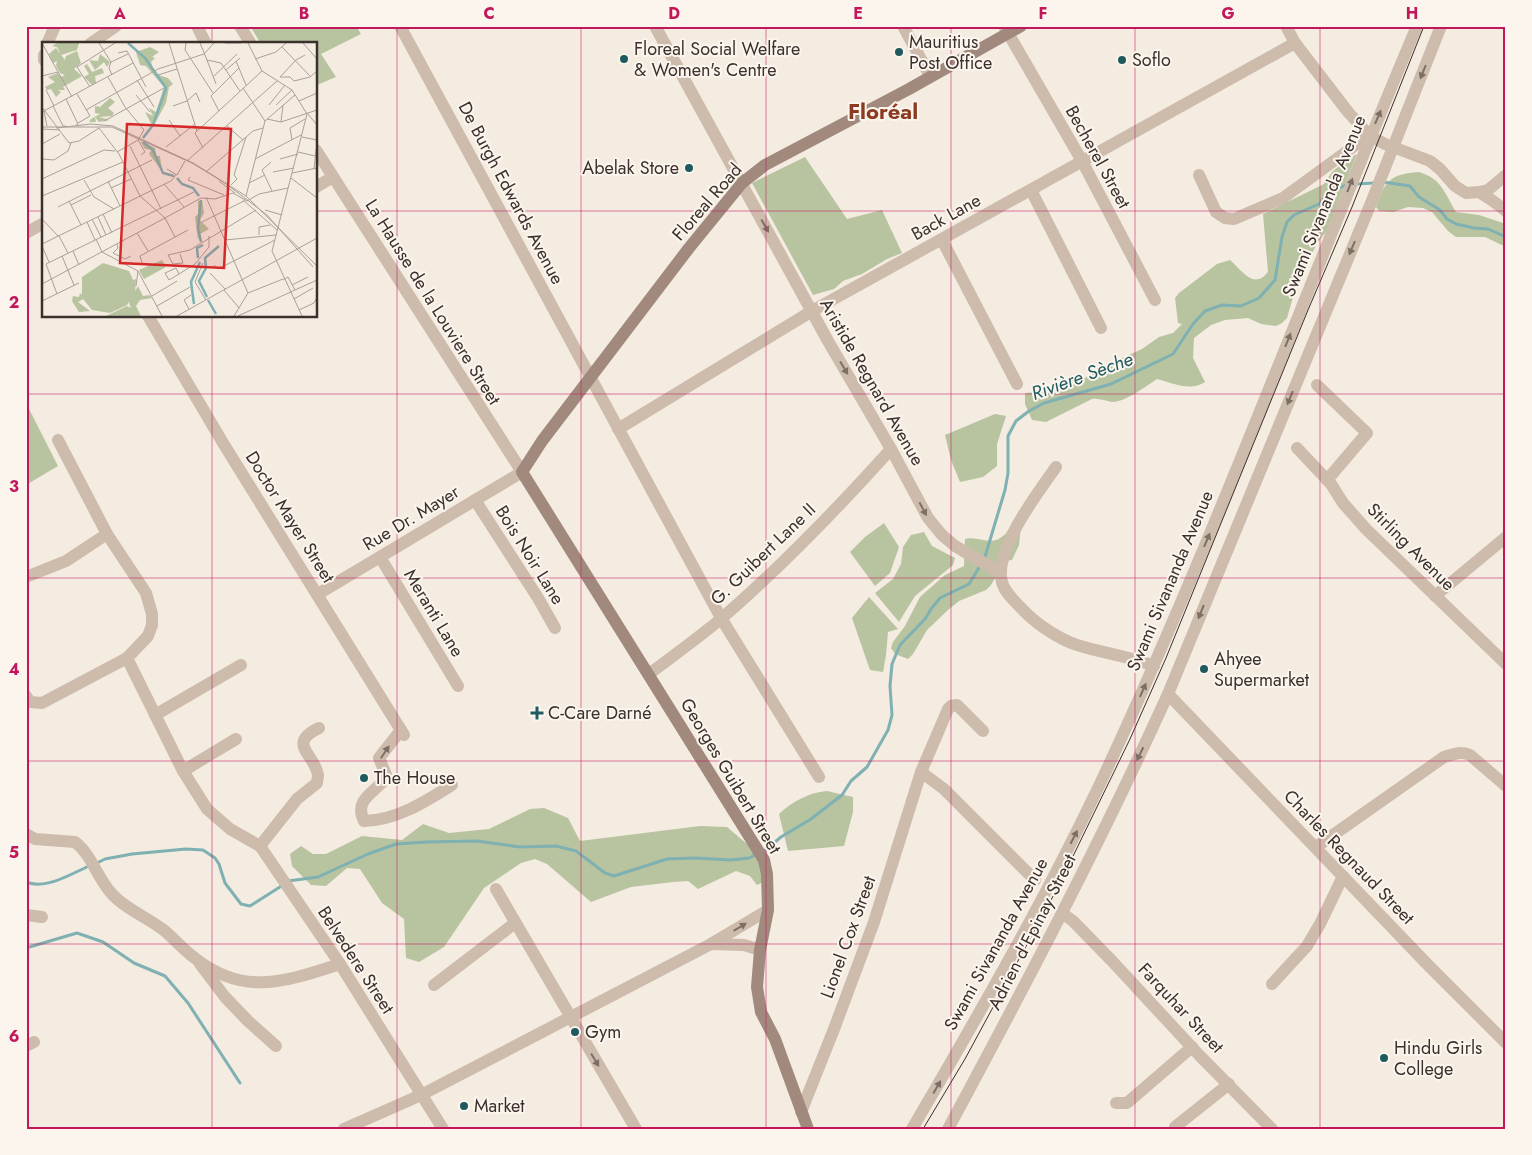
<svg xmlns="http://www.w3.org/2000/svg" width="1532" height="1155" viewBox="0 0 1532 1155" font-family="Jost,sans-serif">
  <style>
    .green { fill: #b8c4a0 }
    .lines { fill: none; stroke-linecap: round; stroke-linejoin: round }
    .stream { stroke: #7fb0b2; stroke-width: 3 }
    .minor { stroke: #cdbbac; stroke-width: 12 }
    .tertiary { stroke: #cdbbac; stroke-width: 12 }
    .secondary { stroke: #a18a7d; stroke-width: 12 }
    .tram { stroke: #3b302b; stroke-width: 1 }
    .oneway { fill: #7d6f65 }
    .grid { fill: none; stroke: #c2185b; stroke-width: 1; stroke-opacity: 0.55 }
    .poi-dot { fill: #1f5a5e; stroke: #fbf5ee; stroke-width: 2 }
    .labels { text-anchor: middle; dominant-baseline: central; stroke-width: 4; stroke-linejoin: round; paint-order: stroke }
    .poi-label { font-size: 18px; fill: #3b302b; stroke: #fbf5ee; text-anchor: start }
    .street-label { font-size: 18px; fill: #3b302b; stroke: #fbf5ee }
    .water-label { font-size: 19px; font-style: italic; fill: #1f5a5e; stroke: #fbf5ee }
    .district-label { font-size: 22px; font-weight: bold; fill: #8c3b22; stroke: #fbf5ee }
    .inset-river { fill: none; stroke: #7fb0b2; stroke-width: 2.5 }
    .inset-road { fill: none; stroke: #aaa098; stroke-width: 1 }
    .view { fill: #d62828; fill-opacity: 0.15; stroke: #d62828; stroke-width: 2.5 }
    .inset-edge { fill: none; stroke: #3b302b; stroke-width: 2.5 }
    .neatline { fill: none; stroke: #c2185b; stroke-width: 2 }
    .grid-label { font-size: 16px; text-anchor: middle; font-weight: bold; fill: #c2185b }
  </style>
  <rect width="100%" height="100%" fill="#f4ebe1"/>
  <g class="green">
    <polygon points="250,26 356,26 361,34 321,54 336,77 317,85 316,44 261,44"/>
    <path d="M1357,154L1327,231L1317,243L1295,290L1287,318L1282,323L1276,326L1261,324L1248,318L1225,320L1211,325L1194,338L1193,358L1205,382C1191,392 1172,383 1157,379C1146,386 1126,402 1112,402C1105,401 1100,398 1092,399L1046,422L1032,420L1025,404V393L1051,391L1077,383L1100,368L1142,349L1159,337L1173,333L1182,324L1178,323L1175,298L1179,293L1217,264L1230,260C1242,271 1254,290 1268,272L1263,214L1324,184L1332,172L1346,160Z"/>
    <polygon points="805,157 847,219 882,210 902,253 887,259 862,274 843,281 834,289 813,295 752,183"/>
    <path d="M1419,172C1442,179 1444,192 1456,212L1479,215L1506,224V247L1485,237H1456L1448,231L1432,212L1423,208L1408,207L1393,212L1379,211L1376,207C1385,181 1390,174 1419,172Z"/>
    <polygon points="26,403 58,466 26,485"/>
    <polygon points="995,414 1006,416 997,444 997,466 983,477 960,482 951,460 945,435"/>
    <path d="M1016,521L1021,525L1019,545L1012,560L1005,561L991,585L986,590L959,601L948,610L927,630L913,654L908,659L895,654L891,648L893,642L905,626L920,597L945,575L964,566L965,539C978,535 991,547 1003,536C1009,532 1009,525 1016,521Z"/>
    <polygon points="884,523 899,547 890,573 875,586 850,552 865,537"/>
    <polygon points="924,532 932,546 955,558 953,565 915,596 899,622 875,593 893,579 901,564 903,547 911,535"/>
    <polygon points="869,597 898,629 888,632 886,655 883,672 870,670 852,618"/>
    <path d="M827,791L853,797V812L844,846L788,851L779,814C793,801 808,793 827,791Z"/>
    <polygon points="544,808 568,818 580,841 700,826 727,827 760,855 765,881 757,885 750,876 736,871 698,889 688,881 673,882 631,887 591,902 547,864 535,859 521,863 484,888 444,947 419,962 406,958 404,919 382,903 360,869 347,868 326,886 311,885 292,866 290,854 301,846 313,854 326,854 362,836 402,840 423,824 449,833 489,829 530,809"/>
  </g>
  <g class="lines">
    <g class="stream">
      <polyline points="1383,182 1410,186 1419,197 1440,210 1447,219 1456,224 1474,228 1488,229 1506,237"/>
      <polyline points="1356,184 1374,183"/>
      <polyline points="984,560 1005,490 1008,473 1008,436 1016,421 1029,411 1044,403 1111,384 1173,354 1193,324 1205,311 1222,305 1241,306 1259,298 1275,280 1282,237 1287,222 1294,215 1319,204 1332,190 1347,185"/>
      <polyline points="763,852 781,837 811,819 842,795 851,781 867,767 888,730 892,715 890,686 892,664 900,645 925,619 931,609 940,598 969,584 980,566"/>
      <polyline points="95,864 105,859 132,854 186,849 203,850 215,858 219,864 225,883 241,904 250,906 283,885"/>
      <polyline points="288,881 318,877 368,854 396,844 427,842 477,841 520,847 556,846 576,851 605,873 614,876 667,859 695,858 731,860 749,858 757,854"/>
      <path d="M26,882C46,890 71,874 89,866"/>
      <polyline points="26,948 77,933 103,942 134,963 165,976 188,1003 240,1083"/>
    </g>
    <g class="minor">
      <polyline points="197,26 206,44"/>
      <polyline points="240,26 251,44"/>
      <polyline points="400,26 721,618 819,777"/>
      <polyline points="655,26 828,341 891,449 928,518 942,535 955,546 994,569 1001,570"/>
      <polyline points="903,26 930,76"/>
      <polyline points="1004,26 1082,161 1155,300"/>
      <polyline points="1286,26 1295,43 1348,112 1370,136 1385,144 1430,161 1440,169 1455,186 1466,193 1479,192 1488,190 1506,175"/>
      <polyline points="47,44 55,26"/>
      <polyline points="90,44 116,26"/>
      <polyline points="44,55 44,60"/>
      <polyline points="316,150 522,472 318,594"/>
      <polyline points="1199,175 1216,212 1225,218 1234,219 1283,198 1357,144 1366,133"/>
      <polyline points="316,187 333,177"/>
      <polyline points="1031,190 1101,328"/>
      <polyline points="1479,192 1493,201 1506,211"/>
      <polyline points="26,233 44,223"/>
      <polyline points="942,240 1017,384"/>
      <polyline points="148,316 223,443 404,735"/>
      <polyline points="1317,385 1367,433 1327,480"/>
      <polyline points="618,429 812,311 1295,43"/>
      <polyline points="58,440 107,534"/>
      <polyline points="1297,448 1331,484 1343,503 1366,529 1506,664"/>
      <path d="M1056,467C1039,491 993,551 1002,582C1005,594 1017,603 1025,612C1038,625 1059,639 1077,645C1102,653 1129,656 1154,666"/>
      <polyline points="475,500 538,598 555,628"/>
      <polyline points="380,557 458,686"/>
      <polyline points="26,577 66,561 107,534 146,593 152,614 152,625 148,636 127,658 42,703 30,702 26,696"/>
      <polyline points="1435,596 1506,537"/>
      <polyline points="127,658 183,771 207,809 230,829 260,846 340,964 443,1129"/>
      <path d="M649,674C673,656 698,638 722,618C782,566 838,508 891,449"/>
      <polyline points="155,715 241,665"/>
      <path d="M401,730L379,758L387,777C376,792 353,799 364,821C397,820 425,802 452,785"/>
      <polyline points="183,771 236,739"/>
      <polyline points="921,772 944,789 1035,880"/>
      <path d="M26,834L35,839L75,842C92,855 97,878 112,894C125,909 149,918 165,931C175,940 184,950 196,959C245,997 287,981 340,964"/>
      <path d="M260,846L297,799L317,783C317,781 318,778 318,775C315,754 286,744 319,728"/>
      <path d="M1316,847L1444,757C1454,754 1460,751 1470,755L1506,786"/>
      <polyline points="496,889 636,1129"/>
      <polyline points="1062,913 1073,921 1112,961 1200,1056 1272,1129"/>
      <polyline points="26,915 42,917"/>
      <polyline points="200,964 225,997 248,1021 276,1046"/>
      <polyline points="1272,984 1307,946 1320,924 1343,876"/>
      <polyline points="434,985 515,923"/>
      <polyline points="26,1046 34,1042"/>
      <polyline points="1116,1103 1127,1103 1192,1047"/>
      <polyline points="801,1112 834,1029 874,922 921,772 948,709 951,706 957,705 983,731"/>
      <polyline points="1175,1127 1229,1084"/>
      <path d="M948,1129C1025,986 1101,842 1168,694L1428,965L1506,1043"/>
    </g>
    <g class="tertiary">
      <polyline points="1168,694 1371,203 1441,26"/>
      <polyline points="711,944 744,945 760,950"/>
      <polyline points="344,1129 421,1095 711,944 768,910"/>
      <path d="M912,1129C981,1011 1049,893 1107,769C1220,526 1312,273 1417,26"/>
    </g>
    <polyline class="secondary" points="808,1129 775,1039 761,1012 757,987 760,950 768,910 767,874 764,860 522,472 542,441 689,248 742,183 765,165 909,89 1021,26"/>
    <polyline class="tram" points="923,1129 965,1059 1058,887 1130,739 1166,658 1308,310 1352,207 1424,26"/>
  </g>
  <defs><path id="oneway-solid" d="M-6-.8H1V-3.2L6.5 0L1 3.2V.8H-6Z" transform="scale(1.25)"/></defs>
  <g class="oneway">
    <use href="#oneway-solid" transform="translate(1423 72) rotate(112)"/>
    <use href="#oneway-solid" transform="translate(1378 117) rotate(-67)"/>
    <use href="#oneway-solid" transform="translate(1350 185) rotate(-69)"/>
    <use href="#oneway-solid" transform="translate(765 226) rotate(61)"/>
    <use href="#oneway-solid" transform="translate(1352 248) rotate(113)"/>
    <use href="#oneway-solid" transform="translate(1288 340) rotate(-68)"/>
    <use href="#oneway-solid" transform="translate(844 368) rotate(59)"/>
    <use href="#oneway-solid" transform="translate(1290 398) rotate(112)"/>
    <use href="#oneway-solid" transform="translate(923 509) rotate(62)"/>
    <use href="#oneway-solid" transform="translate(1207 540) rotate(-67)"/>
    <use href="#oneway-solid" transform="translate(1201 612) rotate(112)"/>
    <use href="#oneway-solid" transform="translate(1143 690) rotate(-66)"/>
    <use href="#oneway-solid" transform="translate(385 752) rotate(-56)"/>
    <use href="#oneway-solid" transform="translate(1140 754) rotate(116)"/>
    <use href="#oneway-solid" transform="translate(1074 837) rotate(-63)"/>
    <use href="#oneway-solid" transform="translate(740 927) rotate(-31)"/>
    <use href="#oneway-solid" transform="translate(595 1060) rotate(59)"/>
    <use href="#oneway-solid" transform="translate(937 1087) rotate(-60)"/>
  </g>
  <path class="grid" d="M212,26V44M397,26V1129M581,26V1129M766,26V1129M951,26V1129M1135,26V1129M1320,26V1129M26,211H44M316,211H1506M212,316V1129M26,394H1506M26,578H1506M26,761H1506M26,944H1506"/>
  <g class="poi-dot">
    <circle cx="899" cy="52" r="5"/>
    <circle cx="624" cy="59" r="5"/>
    <circle cx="1122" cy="60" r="5"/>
    <circle cx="689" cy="168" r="5"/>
    <circle cx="1204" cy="669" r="5"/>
    <path d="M534.5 705.5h5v5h5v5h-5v5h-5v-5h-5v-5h5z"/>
    <circle cx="364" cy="778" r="5"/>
    <circle cx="575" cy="1032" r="5"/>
    <circle cx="1384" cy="1058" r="5"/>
    <circle cx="464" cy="1106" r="5"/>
  </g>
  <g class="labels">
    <g class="poi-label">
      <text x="909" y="42">Mauritius<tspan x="909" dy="21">Post Office</tspan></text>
      <text x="634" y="49">Floreal Social Welfare<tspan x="634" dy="21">&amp; Women's Centre</tspan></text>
      <text x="1132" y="60">Soflo</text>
      <text x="679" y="168" text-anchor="end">Abelak Store</text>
      <text x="1214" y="659">Ahyee<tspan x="1214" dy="21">Supermarket</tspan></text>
      <text x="548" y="713">C-Care Darné</text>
      <text x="374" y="778">The House</text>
      <text x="585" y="1032">Gym</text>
      <text x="1394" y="1048">Hindu Girls<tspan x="1394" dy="21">College</tspan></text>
      <text x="474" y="1106">Market</text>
    </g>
    <g class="street-label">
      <text transform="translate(1098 157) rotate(61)">Becherel Street</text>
      <text transform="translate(511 193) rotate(62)">De Burgh Edwards Avenue</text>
      <text transform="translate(707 202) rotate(-49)">Floreal Road</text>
      <text transform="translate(1324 206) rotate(-68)">Swami Sivananda Avenue</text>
      <text transform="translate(946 217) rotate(-29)">Back Lane</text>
      <text transform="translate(433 302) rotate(58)">La Hausse de la Louviere Street</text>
      <text transform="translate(872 382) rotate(60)">Aristide Regnard Avenue</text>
      <text transform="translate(290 517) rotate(58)">Doctor Mayer Street</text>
      <text transform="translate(411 518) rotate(-31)">Rue Dr. Mayer</text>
      <text transform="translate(1411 547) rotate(45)">Stirling Avenue</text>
      <text transform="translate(763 554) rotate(-44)">G. Guibert Lane II</text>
      <text transform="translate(530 555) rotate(58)">Bois Noir Lane</text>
      <text transform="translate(1170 581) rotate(-67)">Swami Sivananda Avenue</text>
      <text transform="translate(434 613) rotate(59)">Meranti Lane</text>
      <text transform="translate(731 776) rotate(59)">Georges Guibert Street</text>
      <text transform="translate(1349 857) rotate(46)">Charles Regnaud Street</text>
      <text transform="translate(1032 932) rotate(-63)">Adrien d'Epinay Street</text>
      <text transform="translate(848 937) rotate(-70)">Lionel Cox Street</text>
      <text transform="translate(996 944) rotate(-61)">Swami Sivananda Avenue</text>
      <text transform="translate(356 960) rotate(57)">Belvedere Street</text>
      <text transform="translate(1181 1008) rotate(47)">Farquhar Street</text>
    </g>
    <g class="water-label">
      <text transform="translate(1082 376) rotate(-20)">Rivière Sèche</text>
    </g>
    <g class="district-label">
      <text x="883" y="111">Floréal</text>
    </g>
  </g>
  <g transform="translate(42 42)">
    <rect width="275" height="275" fill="#f4ebe1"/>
    <path d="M15,1H37L35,8L19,13L15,5L10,4ZM108,5L117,10L110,15L113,16L109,20L113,32L126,36L131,42L127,45L124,61L111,85L103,70L111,74L107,66L114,70L122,45L104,24L98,23L94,10ZM14,6L23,18L24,14L35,9L39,21L32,27L40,34L21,45L23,48H16L19,50L14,55L9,47L5,48L3,45L13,40L6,35L16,31L19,35L23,33L18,31L14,24L15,19L11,21L7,12ZM58,12L68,20L65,25L62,20L53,28L47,18L56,19ZM45,22L50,30L60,26L62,31L53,34L54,41L50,43L42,35L47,32L42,24ZM68,56L73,60L66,66L72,71L70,74L57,75L68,78L57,80L53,75L54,80H47L49,77L58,72L53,71V64L58,65ZM98,99L113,106L114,114H118L120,129L107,112L109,108L103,107ZM160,158L162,171L158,178L167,187L158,192L156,198L153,175L156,172V159ZM120,218L124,225L102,237L97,228ZM61,221L87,229L91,238L94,237L93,252L85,263L68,271L50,268L41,257L36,260L48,269L37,270L30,259L31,254L37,255L38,251L40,253V235ZM96,244L101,254L107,253L110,256L98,258L94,264L99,274H64L85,264L89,266L87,261Z" fill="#b8c4a0"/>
    <path class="inset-river" d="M86,1L103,16L124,46L111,83L101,96M101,100L111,108L121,131L132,134M135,136L140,142L151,146L157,154M159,158L156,186L159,200M156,216L155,206L161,203M165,255L157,239L164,226L163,216L177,204M166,258L174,272M152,262L149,240L158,220"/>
    <path class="inset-road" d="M0,1L30,55M57,1L69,20L67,26L70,33M127,1L155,89M144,1L143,8L171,51M158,1L165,18L179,21L198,49M183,1H199M206,1L220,29L250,48L265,72L230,209L260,274M261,1L275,17M240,5L269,35M76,11L85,9L104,45M213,17L234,10L244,1M165,18L174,42M194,19L204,43M69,20L86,12M184,28L198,16M116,33L135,27M0,34L16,30M66,35L83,65L102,88L96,98L75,110M171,35L195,12M238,35H248L252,39L268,35L275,29M238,35L254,18L263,13M95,38L112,65M48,45L35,25L73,1M201,46L223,79M4,48L12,64M35,52L48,74L36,81M94,53L108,70M24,57L36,82L34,83M257,59L275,51M227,63L243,43M234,63L250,48M11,64L21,84H24M131,64L145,59L154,51L158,60M0,65L27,101L37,99L57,86L77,112L98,154L123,176L159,156L173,157L191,151L205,159L217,152L246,146M44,68L116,27L162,12L172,1M2,69L5,84M177,69L169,54L197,26M0,70L91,21M265,71L275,83M225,77L239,80L275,68M127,78L138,94M62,79L122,46M239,80L241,63M185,84L201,98M0,85H70L150,121L183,141L225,173L271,225M14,86L49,82L71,84L151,121L204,154L275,224M0,87L18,88M260,95L275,98M96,98L103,110L99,113M250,98L248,86L263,77M0,102L18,92M88,104L119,167M124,105L153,82M161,106L153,91L220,29M256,110L273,114M0,117L12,118L26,109L29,101M213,117L259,93M238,117L256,112M146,118L235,39M229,120L220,128L230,149M125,127L135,133L143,119M272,127L275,100M165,129L211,89L221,86M231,130L252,126M250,131L275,126M148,135L146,138L182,153M249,136L275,156M0,137L62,108L73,109M42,138L52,155L72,167M66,139L78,164M177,139L193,151M207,141L223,133M122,142L142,165M189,143L195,137L192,133L204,95M69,146L89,137M0,154L81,120M204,154L223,79L253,53M164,155L206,251M201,158L235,188M27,159L39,183M29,163L49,153M16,165L110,118M223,168L240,173M61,172L70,191M56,175L64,193M0,177L16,194M50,177L59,195M45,180L53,198M160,180L202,159M95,191L106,209M217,193V185L228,183M17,194L26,211M54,197L60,210L96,229L120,274M183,198L234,193M0,202L129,139L134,133M75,202L76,206L71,211L83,217L89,214M0,204L7,220M31,209L37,223M138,212L141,221L131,222L126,213L148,208L214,168M20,214L32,243M100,221L98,214L146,188M161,221L153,240L164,258M172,223L176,227L233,198M168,231L183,247M137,232L134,226L123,231L127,238L137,232L153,222L167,205V194M241,238L246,235L253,248M0,242L123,176L133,195M250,243L266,235M94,244L96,229M182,248L197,266M206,251L241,237M15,252L4,222L152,150M110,254L135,239M252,257L271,246M0,259L37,241M115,264L148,245M147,267L142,258L149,253M257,268L272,261L275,255M135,274L275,196M192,274L206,251M196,274L275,238"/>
    <path class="view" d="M85,82L189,87L182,226L78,221Z"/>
    <rect width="275" height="275" class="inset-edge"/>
  </g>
  <rect width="1532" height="1155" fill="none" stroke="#fbf5ee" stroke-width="55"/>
  <rect x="28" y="28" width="1476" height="1100" class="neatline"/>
  <g class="grid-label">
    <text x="120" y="19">A</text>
    <text x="304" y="19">B</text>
    <text x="489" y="19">C</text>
    <text x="674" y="19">D</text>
    <text x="858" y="19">E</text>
    <text x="1043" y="19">F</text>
    <text x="1228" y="19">G</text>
    <text x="1412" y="19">H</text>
    <text x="14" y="125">1</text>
    <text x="14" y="308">2</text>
    <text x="14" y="492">3</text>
    <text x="14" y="675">4</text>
    <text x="14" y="858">5</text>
    <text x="14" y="1042">6</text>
  </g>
</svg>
